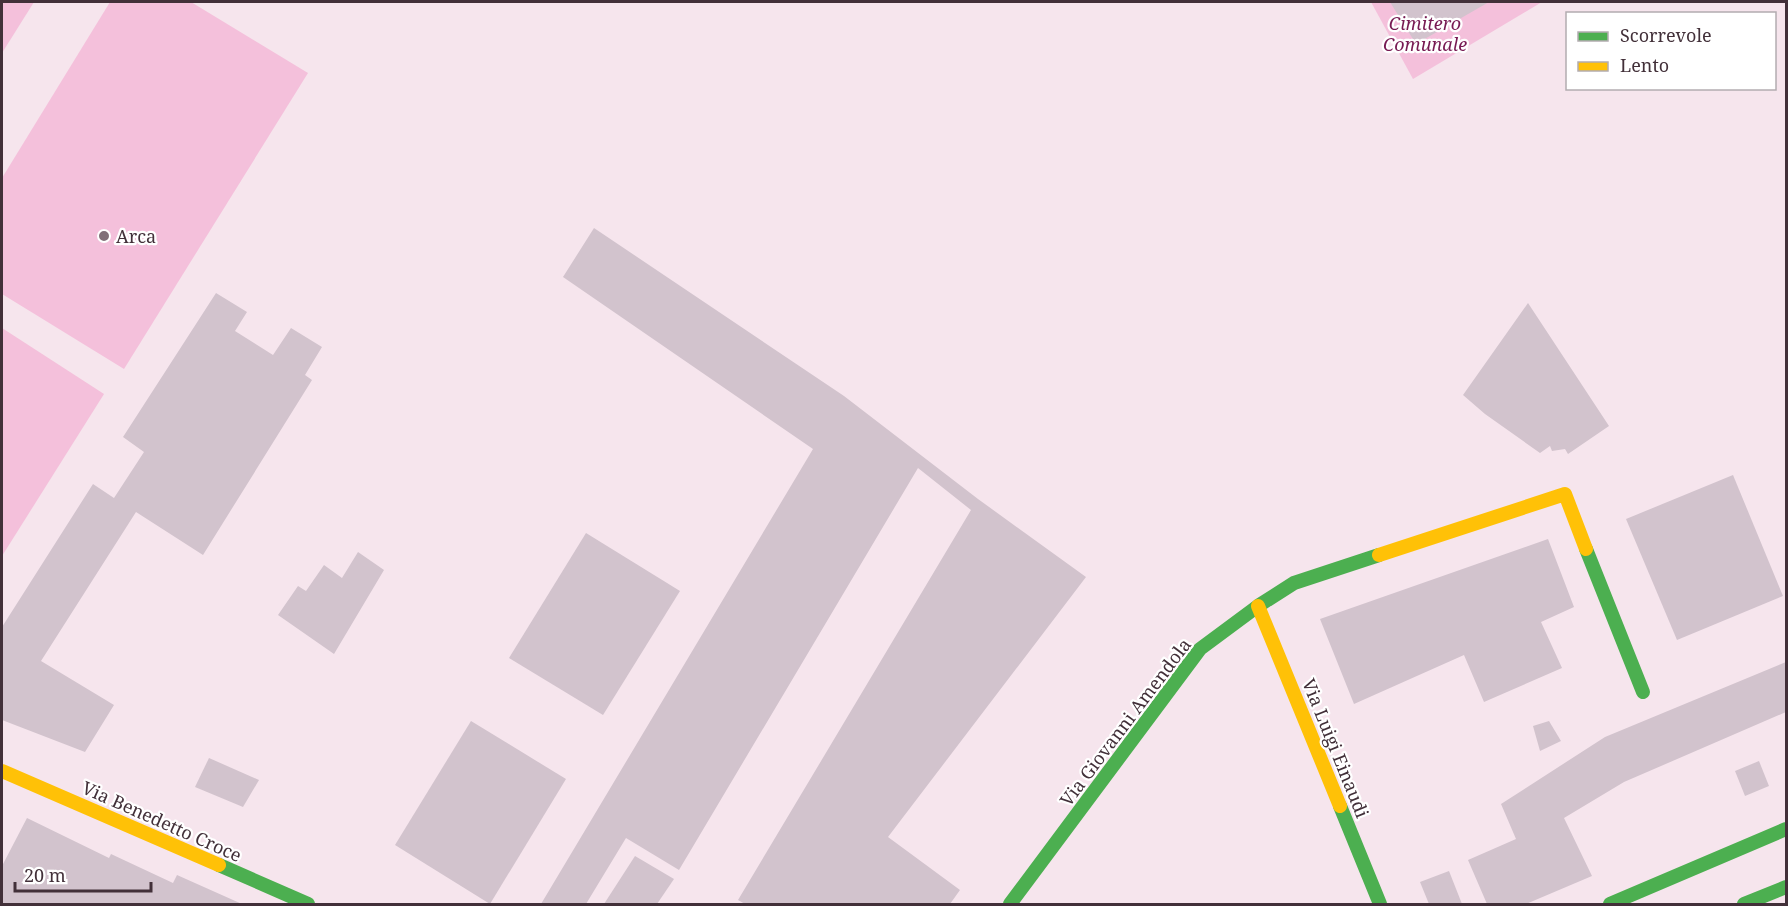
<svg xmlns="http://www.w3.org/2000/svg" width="1788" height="906" viewBox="0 0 1788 906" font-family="'Noto Serif',serif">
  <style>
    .green { fill: #f4c0db }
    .building { fill: #d2c3cd }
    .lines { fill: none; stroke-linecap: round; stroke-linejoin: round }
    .fast { stroke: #4caf50; stroke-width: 14 }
    .slow { stroke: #ffc107; stroke-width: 14 }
    .poi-dot { fill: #816f78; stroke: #fff; stroke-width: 2 }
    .labels { text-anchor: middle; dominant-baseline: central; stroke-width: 4.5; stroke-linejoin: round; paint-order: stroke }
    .park-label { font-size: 18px; font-style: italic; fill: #771a53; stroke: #fff }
    .poi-label { font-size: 18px; fill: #423039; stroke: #fff; text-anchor: start }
    .street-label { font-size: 18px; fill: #423039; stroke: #fff }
  </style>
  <rect width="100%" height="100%" fill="#f6e5ed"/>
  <g class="green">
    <polygon points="2,2 34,2 2,53"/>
    <polygon points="110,2 191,2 308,73 124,369 2,294 2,178"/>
    <polygon points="1371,2 1542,2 1413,79"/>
    <polygon points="2,328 104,394 2,556"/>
  </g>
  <g class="building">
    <polygon points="1390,2 1489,2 1416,44"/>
    <polygon points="594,228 844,396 978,499 1086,577 888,837 960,890 950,904 745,904 738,900 971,510 918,468 679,870 626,838 586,904 541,904 813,449 563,277"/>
    <polygon points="216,293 247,312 235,331 273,355 291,328 322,347 305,375 312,380 203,555 136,512 41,661 114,705 85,752 2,720 2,627 93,484 114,498 144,452 123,437"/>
    <polygon points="1528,303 1609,426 1568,454 1565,449 1552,451 1550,446 1540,453 1485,414 1463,395"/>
    <polygon points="1733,475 1783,596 1677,640 1626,519"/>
    <polygon points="586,533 680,591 603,715 509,658"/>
    <polygon points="1548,539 1574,607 1541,622 1562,668 1484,702 1464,655 1354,704 1320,619"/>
    <polygon points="358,552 384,570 334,654 278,615 298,586 306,591 324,565 342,578"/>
    <polygon points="1786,662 1786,712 1624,782 1564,818 1592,876 1526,904 1487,904 1468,860 1516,839 1501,804 1605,737"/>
    <polygon points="471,721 566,779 490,904 395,845"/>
    <polygon points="1549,721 1561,741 1540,751 1533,726"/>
    <polygon points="209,758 259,780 243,807 195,787"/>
    <polygon points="1759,761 1769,786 1745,796 1735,771"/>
    <polygon points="27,818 109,858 111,854 173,883 177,875 242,904 2,904 2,866"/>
    <polygon points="635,856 674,879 657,904 604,904"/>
    <polygon points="1449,871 1462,904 1429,904 1420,882"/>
  </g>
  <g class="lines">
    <g class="fast">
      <polyline points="1586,549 1643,692"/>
      <polyline points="1340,806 1380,904"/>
      <polyline points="219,865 308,904"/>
      <polyline points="1010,904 1200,649 1258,606 1294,583 1379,555"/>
      <polyline points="1610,904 1786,829"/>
      <polyline points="1744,904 1786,887"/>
    </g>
    <g class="slow">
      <polyline points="1379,555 1565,494 1586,549"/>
      <polyline points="1258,606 1340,806"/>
      <polyline points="2,771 219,865"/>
    </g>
  </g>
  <circle class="poi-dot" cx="104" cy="236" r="6"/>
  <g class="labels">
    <g class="park-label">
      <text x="1425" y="23">Cimitero<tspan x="1425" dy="21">Comunale</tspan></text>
    </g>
    <g class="poi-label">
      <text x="116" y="236">Arca</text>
    </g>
    <g class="street-label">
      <text transform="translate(1125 722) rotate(-53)">Via Giovanni Amendola</text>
      <text transform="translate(1336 748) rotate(68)">Via Luigi Einaudi</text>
      <text transform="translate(162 821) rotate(24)">Via Benedetto Croce</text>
    </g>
  </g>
  <rect width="1788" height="906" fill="none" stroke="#423039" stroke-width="6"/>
  <rect x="1566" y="12" width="210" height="78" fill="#ffffff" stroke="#b3acb0" stroke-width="1.5"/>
  <rect x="1578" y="32" width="30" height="9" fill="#4caf50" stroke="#b3acb0" stroke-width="1.5"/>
  <text x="1620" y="42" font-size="18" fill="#423039">Scorrevole</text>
  <rect x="1578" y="62" width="30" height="9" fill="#ffc107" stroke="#b3acb0" stroke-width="1.5"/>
  <text x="1620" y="72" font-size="18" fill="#423039">Lento</text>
  <path d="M15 882v9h136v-9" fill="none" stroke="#423039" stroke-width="3"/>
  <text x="24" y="882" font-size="18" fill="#423039" stroke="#ffffff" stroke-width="4.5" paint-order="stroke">20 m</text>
</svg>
